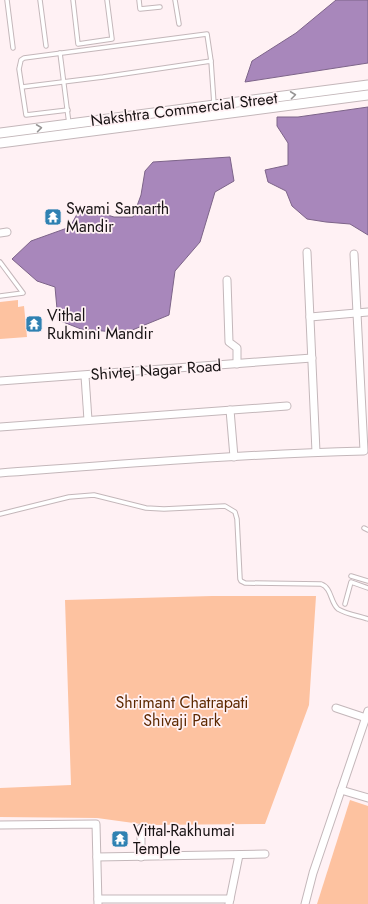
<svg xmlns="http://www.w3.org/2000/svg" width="368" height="904" viewBox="0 0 368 904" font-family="Jost,sans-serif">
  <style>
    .green { fill: #fdc2a0 }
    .water { fill: #a887bb; stroke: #7d6489 }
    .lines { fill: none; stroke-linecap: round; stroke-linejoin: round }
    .service-casing { stroke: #c4b7ba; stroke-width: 5.5 }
    .minor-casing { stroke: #c4b7ba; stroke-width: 9 }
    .tertiary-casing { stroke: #c4b7ba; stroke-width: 11 }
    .service { stroke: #fff; stroke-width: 3.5 }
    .minor { stroke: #fff; stroke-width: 7 }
    .tertiary { stroke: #fff; stroke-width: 9 }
    .oneway { stroke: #979595 }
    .labels { text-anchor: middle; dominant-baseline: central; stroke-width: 3.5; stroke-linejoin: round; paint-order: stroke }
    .street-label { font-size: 16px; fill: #181314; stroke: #fff1f4 }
    .poi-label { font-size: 16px; fill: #181314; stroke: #fff1f4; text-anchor: start }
    .park-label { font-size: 16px; fill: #5d2800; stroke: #fff1f4 }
  </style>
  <rect width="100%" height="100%" fill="#fff1f4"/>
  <g class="green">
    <polygon points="18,300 18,307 24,306 27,337 0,339 0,302"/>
    <polygon points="212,596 316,596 309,705 265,824 148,825 97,818 0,817 0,788 71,785 65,600"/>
    <polygon points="350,800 368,806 368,904 317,904"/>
  </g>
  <g class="water">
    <polygon points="336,0 368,0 368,63 245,82 252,61 296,33"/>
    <polygon points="368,107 368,235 350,224 326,222 307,219 292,206 286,191 268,182 265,170 288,165 288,143 277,126 277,117 298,117"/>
    <polygon points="230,157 234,181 215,192 200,242 175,271 169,315 125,333 81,329 58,320 55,287 37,281 12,259 31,241 70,227 81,207 114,217 133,217 141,195 145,171 153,162"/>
  </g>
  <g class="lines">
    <g class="service-casing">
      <g id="service">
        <polyline points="7,0 13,48"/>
        <polyline points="40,0 46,46"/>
        <polyline points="73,0 78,44 112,39 107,0"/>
        <polyline points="139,0 140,9 160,7"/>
        <polyline points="175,0 179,24"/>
        <polyline points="60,53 69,124"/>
        <polyline points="22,87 103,77 211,61 214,104"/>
        <polyline points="68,110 26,115 19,69 21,60 24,58 207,34 211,61"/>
        <polyline points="0,262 23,293 0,296"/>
        <path d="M0,514L69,497L94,495L146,508L164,509L225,506L235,512L237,519L240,579L241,581L245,583L321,584C332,588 330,602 338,609C346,614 359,616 368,619"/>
        <polyline points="364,528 368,530"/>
        <polyline points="351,576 368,581"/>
        <polyline points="345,604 351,582 368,588"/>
      </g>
    </g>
    <g class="minor-casing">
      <g id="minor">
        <polyline points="0,233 7,232"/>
        <polyline points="307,252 316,452"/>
        <polyline points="227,280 229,342 237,348 237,364"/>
        <polyline points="310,317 368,312"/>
        <polyline points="85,376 88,420"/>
        <polyline points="0,381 312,358"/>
        <polyline points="230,410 234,457"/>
        <polyline points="0,427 287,406"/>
        <path d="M0,473C121,464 243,454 364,451L354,254"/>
        <polyline points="336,708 366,718"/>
        <polyline points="341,790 368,798"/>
        <polyline points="0,825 96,824 98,904"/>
        <polyline points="97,857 265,854"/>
        <polyline points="141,857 141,828"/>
        <polyline points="98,899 230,899"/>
        <polyline points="229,904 239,855"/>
        <polyline points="305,904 313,873 368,711"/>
      </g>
    </g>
    <g class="tertiary-casing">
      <g id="tertiary">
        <polyline points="0,133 368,85"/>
        <polyline points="0,143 368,95"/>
      </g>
    </g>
    <use href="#service" class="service"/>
    <use href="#minor" class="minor"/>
    <use href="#tertiary" class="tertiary"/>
  </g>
  <defs><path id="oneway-chevron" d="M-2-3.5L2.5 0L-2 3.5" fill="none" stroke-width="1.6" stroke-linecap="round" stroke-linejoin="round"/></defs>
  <g class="oneway">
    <use href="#oneway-chevron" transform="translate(293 95) rotate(-7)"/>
    <use href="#oneway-chevron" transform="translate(39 128) rotate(-8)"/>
  </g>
  <defs>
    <g id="temple-square" transform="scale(0.9)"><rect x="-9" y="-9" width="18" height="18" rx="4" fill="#2f81b2" stroke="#fff1f4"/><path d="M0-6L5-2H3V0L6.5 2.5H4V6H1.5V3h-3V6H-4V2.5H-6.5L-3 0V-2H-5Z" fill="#fff"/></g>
  </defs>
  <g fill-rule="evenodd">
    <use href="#temple-square" x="53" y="217"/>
    <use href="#temple-square" x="34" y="324"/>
    <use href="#temple-square" x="120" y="839"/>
  </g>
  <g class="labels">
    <g class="street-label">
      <text transform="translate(184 109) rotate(-7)">Nakshtra Commercial Street</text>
      <text transform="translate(156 370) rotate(-4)">Shivtej Nagar Road</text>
    </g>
    <g class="poi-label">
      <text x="66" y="208">Swami Samarth<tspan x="66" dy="18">Mandir</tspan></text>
      <text x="47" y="315">Vithal<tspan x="47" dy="18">Rukmini Mandir</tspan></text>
      <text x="133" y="830">Vittal-Rakhumai<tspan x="133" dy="18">Temple</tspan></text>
    </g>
    <g class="park-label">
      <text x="182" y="702">Shrimant Chatrapati<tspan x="182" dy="18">Shivaji Park</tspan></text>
    </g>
  </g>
</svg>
